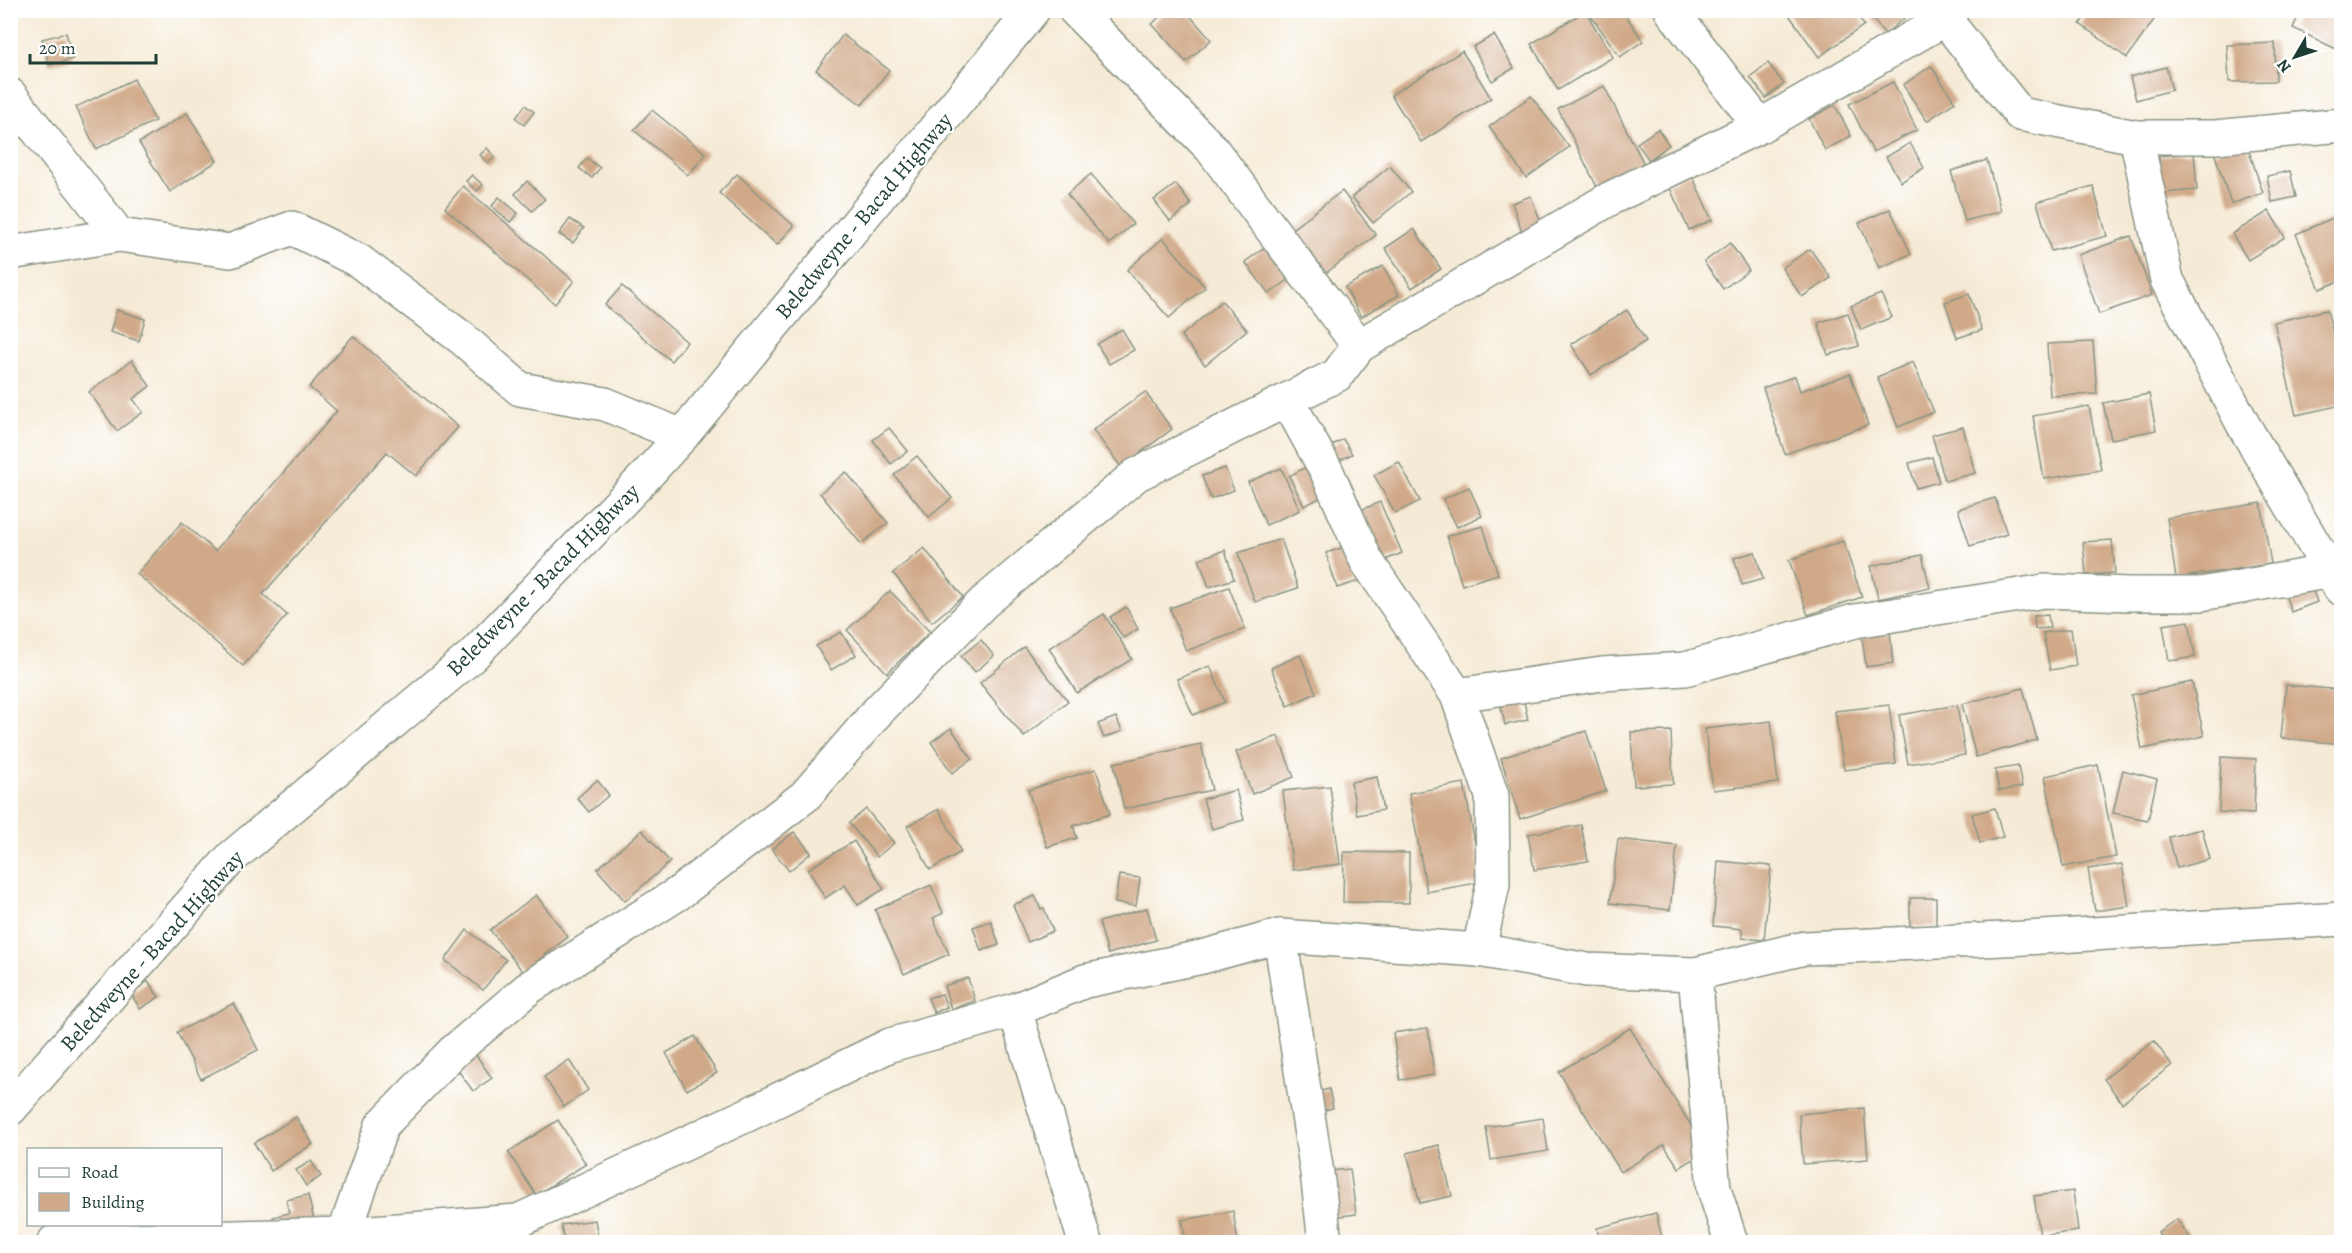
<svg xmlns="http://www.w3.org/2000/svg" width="2352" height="1253" viewBox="0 0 2352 1253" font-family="Alegreya,serif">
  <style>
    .building { fill: #d0a988 }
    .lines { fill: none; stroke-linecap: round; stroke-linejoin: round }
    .street-casing { stroke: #8a9484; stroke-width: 36 }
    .secondary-casing { stroke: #8a9484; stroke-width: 36 }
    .street { stroke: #fff; stroke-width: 33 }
    .secondary { stroke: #fff; stroke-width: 33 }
    .labels { text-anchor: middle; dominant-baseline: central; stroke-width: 4.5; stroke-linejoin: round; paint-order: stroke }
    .street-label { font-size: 22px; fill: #1f3d34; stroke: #fff }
  </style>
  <rect width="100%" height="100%" fill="#fff"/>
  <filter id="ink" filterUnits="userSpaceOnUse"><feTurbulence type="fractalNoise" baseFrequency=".0167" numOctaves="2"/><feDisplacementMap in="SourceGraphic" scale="12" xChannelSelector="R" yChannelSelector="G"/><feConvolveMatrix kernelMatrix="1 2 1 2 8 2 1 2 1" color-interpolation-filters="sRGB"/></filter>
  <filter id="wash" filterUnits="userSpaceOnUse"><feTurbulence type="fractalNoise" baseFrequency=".008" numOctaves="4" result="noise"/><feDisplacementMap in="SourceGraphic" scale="24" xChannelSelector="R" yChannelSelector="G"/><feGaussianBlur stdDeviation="1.35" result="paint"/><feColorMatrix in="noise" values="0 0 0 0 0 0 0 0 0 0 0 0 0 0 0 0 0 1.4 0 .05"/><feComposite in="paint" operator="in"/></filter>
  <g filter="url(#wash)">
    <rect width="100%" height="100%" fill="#f5ead5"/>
    <g id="blocks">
      <g class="building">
        <polygon points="1167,10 1185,10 1211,40 1186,62 1152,24"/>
        <polygon points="1599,10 1622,10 1643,41 1620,57 1591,16"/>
        <polygon points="1789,10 1853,10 1864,25 1819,57 1787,12"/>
        <polygon points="1865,10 1914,10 1885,34"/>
        <polygon points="2090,10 2161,10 2127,58 2080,24"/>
        <polygon points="2301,10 2342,10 2340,51 2293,28"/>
        <polygon points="1585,11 1613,57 1558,90 1531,44"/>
        <polygon points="66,33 73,59 49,65 42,39"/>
        <polygon points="843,35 889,70 862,105 816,70"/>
        <polygon points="1494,35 1514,68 1492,81 1473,47"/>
        <polygon points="2275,43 2276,81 2229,82 2227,45"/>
        <polygon points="1462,51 1491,98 1421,142 1391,95"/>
        <polygon points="1768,63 1784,84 1766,98 1750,77"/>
        <polygon points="1931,66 1955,102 1927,121 1903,85"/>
        <polygon points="2166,67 2172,90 2136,100 2130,77"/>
        <polygon points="134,79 155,121 96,149 76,107"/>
        <polygon points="1893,82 1917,130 1873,152 1849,104"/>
        <polygon points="1604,86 1645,166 1598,189 1558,109"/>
        <polygon points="1531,96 1569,147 1526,178 1489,127"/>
        <polygon points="525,105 534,112 524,125 516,118"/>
        <polygon points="1835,105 1851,136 1825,150 1809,119"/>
        <polygon points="652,110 706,154 688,175 634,130"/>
        <polygon points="187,113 217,161 170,192 139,143"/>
        <polygon points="1658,129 1669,145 1649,160 1637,143"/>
        <polygon points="2246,142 2263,193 2231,204 2214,152"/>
        <polygon points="1910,143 1924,168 1901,182 1886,157"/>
        <polygon points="487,148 495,157 488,163 480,155"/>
        <polygon points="2194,153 2197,190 2162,193 2159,156"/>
        <polygon points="587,158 600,168 592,178 579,168"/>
        <polygon points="1987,160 2001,211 1965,221 1951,171"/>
        <polygon points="1390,166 1411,192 1373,223 1352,197"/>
        <polygon points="2290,171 2296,197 2272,202 2267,176"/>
        <polygon points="1691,173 1712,220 1689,230 1668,184"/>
        <polygon points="737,174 794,226 777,245 719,193"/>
        <polygon points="1091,174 1133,224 1109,244 1067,194"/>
        <polygon points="472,175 483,185 477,191 466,181"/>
        <polygon points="527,181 545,199 532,211 515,194"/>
        <polygon points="1176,184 1191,205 1170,221 1154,200"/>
        <polygon points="463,186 574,281 555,304 445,208"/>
        <polygon points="2093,186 2107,236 2051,251 2037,202"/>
        <polygon points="1342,191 1376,235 1326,273 1292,229"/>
        <polygon points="1531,196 1544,230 1524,238 1512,203"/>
        <polygon points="499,197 518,213 510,222 492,206"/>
        <polygon points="1890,209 1911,254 1879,268 1859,223"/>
        <polygon points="2269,211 2285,237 2248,260 2232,234"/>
        <polygon points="2342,214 2342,280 2320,289 2296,234"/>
        <polygon points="570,219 584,228 573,243 559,234"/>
        <polygon points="1414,229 1441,269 1412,288 1385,248"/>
        <polygon points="2131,236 2152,295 2099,314 2078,255"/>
        <polygon points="1163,238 1205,287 1169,318 1127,270"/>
        <polygon points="1271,243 1294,276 1269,294 1245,262"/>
        <polygon points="1730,243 1749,270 1723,289 1704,262"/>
        <polygon points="1810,249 1831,278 1802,297 1782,268"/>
        <polygon points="1383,266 1399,295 1361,317 1345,287"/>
        <polygon points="622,286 687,342 671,361 605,305"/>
        <polygon points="1881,294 1892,317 1861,330 1851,306"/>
        <polygon points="1969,294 1982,330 1957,338 1945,302"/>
        <polygon points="1222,301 1247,330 1205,365 1181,336"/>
        <polygon points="117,310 145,319 139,341 110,332"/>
        <polygon points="1627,310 1646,341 1591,375 1571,344"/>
        <polygon points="2327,310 2342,369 2342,405 2296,415 2274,322"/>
        <polygon points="1848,313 1859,346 1828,355 1818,323"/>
        <polygon points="1122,329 1134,350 1109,364 1097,344"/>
        <polygon points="353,336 458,427 416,476 387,452 263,594 287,615 243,666 137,574 182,522 215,551 337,411 309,387"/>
        <polygon points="2093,342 2097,394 2050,396 2047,344"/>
        <polygon points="132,360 150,386 133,399 143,412 117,431 89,392"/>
        <polygon points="1913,362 1934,412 1898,427 1877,377"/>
        <polygon points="1850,374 1868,425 1785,454 1763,388 1795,376 1800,391"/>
        <polygon points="1145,392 1172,429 1121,467 1093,430"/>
        <polygon points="2149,394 2156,430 2111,439 2103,403"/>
        <polygon points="2089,406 2101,470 2044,479 2033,416"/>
        <polygon points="1963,427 1975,473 1945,481 1932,435"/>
        <polygon points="889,428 908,451 891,464 873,440"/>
        <polygon points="1343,439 1352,454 1334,463 1326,449"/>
        <polygon points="917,456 952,498 929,517 894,475"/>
        <polygon points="1932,457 1939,482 1916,488 1909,463"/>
        <polygon points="1399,462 1420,501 1395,513 1374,475"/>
        <polygon points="1308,466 1322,497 1304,506 1289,476"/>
        <polygon points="1225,468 1234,490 1211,499 1202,476"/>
        <polygon points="1281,468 1300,510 1266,525 1248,482"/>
        <polygon points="846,472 888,523 861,544 820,493"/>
        <polygon points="1469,487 1482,516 1457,527 1443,499"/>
        <polygon points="1995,498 2007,534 1970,546 1958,509"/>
        <polygon points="1380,502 1402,553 1376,564 1354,513"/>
        <polygon points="2261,503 2271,564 2176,578 2167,518"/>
        <polygon points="1483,526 1498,574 1462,585 1447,536"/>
        <polygon points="1281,539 1298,588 1255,602 1238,553"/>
        <polygon points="2112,540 2115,573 2086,575 2083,542"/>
        <polygon points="1843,541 1862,597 1808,615 1789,560"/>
        <polygon points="1348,546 1359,581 1337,588 1326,553"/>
        <polygon points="924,548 963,597 932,622 893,573"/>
        <polygon points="1225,550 1234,579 1209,587 1199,559"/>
        <polygon points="1755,552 1763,579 1742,585 1734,558"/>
        <polygon points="1922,555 1930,588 1878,599 1871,566"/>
        <polygon points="2309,579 2317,602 2291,612 2283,588"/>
        <polygon points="1229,587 1245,629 1186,651 1170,608"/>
        <polygon points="890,591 930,632 887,673 847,630"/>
        <polygon points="1126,607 1138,629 1123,638 1110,617"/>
        <polygon points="1104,614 1132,659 1077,693 1049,648"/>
        <polygon points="2048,615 2050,628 2035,629 2034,616"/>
        <polygon points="2189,621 2195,657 2169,661 2163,625"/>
        <polygon points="2071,629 2076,666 2050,670 2043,633"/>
        <polygon points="841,632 856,655 831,670 816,646"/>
        <polygon points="1890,632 1893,663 1866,667 1862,636"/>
        <polygon points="981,640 994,656 975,672 961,656"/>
        <polygon points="1024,647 1068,701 1024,737 980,683"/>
        <polygon points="1300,655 1316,693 1288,706 1271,668"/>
        <polygon points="1210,666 1225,702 1193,715 1177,679"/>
        <polygon points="2192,682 2204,736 2142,749 2131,695"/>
        <polygon points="2286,685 2342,690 2342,744 2281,738"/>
        <polygon points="2023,688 2037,740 1976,757 1962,704"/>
        <polygon points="1523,697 1528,720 1505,725 1500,702"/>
        <polygon points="1889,705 1896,764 1844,770 1835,711"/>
        <polygon points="1957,705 1965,755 1908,764 1899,715"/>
        <polygon points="1116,717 1122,731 1104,738 1098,724"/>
        <polygon points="1771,721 1778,783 1713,790 1705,729"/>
        <polygon points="951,728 972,759 952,773 931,742"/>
        <polygon points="1586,731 1606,791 1520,819 1501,758"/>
        <polygon points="1671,731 1673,784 1634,786 1631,732"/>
        <polygon points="1278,736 1294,777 1252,794 1236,752"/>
        <polygon points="1201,744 1212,790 1124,809 1114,763"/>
        <polygon points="2221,757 2256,759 2254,814 2219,812"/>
        <polygon points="2098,765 2116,857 2063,867 2045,776"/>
        <polygon points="2018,766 2022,787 1999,791 1995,770"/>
        <polygon points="1096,769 1110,814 1073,826 1077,838 1047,847 1028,790"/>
        <polygon points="2123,770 2157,779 2148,820 2113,813"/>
        <polygon points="1377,777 1383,810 1357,815 1351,782"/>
        <polygon points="597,780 609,795 589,812 577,798"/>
        <polygon points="1464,783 1482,882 1427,892 1409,793"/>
        <polygon points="1330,786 1340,864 1293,870 1283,791"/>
        <polygon points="1236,790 1244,820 1212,829 1203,799"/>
        <polygon points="1995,808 2003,837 1980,843 1972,814"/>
        <polygon points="866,809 894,843 877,857 849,823"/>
        <polygon points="939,809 961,852 930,870 907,826"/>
        <polygon points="1581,825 1588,861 1534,870 1528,834"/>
        <polygon points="2202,829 2210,859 2177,868 2169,837"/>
        <polygon points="642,830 670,862 625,901 597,869"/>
        <polygon points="794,832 811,853 789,871 772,849"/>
        <polygon points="1618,839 1677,846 1670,910 1610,903"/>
        <polygon points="854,841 884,889 858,905 845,885 825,898 808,869"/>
        <polygon points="1344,852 1409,853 1409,903 1343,902"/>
        <polygon points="1718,861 1771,866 1764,940 1742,938 1742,929 1713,926"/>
        <polygon points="2122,864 2129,906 2095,911 2088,869"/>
        <polygon points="1119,875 1140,878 1136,906 1115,903"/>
        <polygon points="931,885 943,913 933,918 949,954 904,974 875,910"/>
        <polygon points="536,895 568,937 523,972 490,930"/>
        <polygon points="1035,896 1041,909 1044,908 1053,931 1028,942 1013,905"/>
        <polygon points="1910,898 1936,898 1936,927 1910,926"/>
        <polygon points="1147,908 1156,940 1108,954 1099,922"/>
        <polygon points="991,921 999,945 981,951 973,927"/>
        <polygon points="467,930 506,960 483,990 445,960"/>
        <polygon points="968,978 975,1001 951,1009 944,986"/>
        <polygon points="148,981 159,997 140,1009 131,994"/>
        <polygon points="942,994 947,1007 934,1013 928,998"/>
        <polygon points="234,1003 258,1050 201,1079 177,1032"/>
        <polygon points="1428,1028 1434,1075 1400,1080 1393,1033"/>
        <polygon points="1630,1028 1707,1151 1679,1168 1664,1145 1621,1172 1559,1072"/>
        <polygon points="695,1036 717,1073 687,1090 666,1053"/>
        <polygon points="2154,1041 2172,1065 2122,1103 2104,1079"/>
        <polygon points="476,1055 492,1078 473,1091 457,1069"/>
        <polygon points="569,1060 588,1090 564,1107 544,1077"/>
        <polygon points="1329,1089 1333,1108 1318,1112 1314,1093"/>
        <polygon points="1864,1108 1868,1159 1803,1164 1799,1114"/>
        <polygon points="296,1117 313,1144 271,1171 254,1143"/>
        <polygon points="1543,1118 1548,1151 1491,1160 1486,1127"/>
        <polygon points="558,1120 586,1164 536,1195 508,1152"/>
        <polygon points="1439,1145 1452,1196 1420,1203 1407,1153"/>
        <polygon points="311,1161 321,1176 306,1186 296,1170"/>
        <polygon points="1350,1169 1356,1214 1334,1217 1329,1171"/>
        <polygon points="2073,1191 2078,1231 2040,1236 2034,1196"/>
        <polygon points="308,1195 316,1228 279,1237 273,1217 289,1213 286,1200"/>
        <polygon points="1233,1211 1238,1242 1186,1242 1182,1220"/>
        <polygon points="1656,1213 1663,1242 1600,1242 1597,1228"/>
        <polygon points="2177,1219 2193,1242 2164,1242 2158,1232"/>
        <polygon points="595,1220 599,1242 564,1242 561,1225"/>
      </g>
    </g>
  </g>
  <g filter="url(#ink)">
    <use href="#blocks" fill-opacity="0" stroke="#8a9484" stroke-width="1.5"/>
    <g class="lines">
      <g class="street-casing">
        <g id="street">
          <polyline points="1075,10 1211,148 1359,346"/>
          <polyline points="1671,10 1760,126"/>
          <polyline points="1945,19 2020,114 2136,137 2215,137 2342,125"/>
          <polyline points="10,95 119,235"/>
          <polyline points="2136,137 2167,280 2244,426 2340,588"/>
          <polyline points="10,253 119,235 230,251 292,228 359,261 463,339 520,389 605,404 682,436"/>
          <polyline points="1288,401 1327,472 1366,560 1457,695 1492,796 1493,884 1479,950"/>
          <polyline points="1457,695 1602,674 1685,669 1855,621 2045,591 2129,594 2201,594 2342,569"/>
          <polyline points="1280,936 1317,1173 1325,1242"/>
          <polyline points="1695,974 1714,1189 1731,1242"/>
          <polyline points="1015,1010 1085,1242"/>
          <polyline points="54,1242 344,1234 518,1221 747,1115 890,1045 1015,1010 1085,981 1202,957 1280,936 1479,950 1587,970 1695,974 1805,948 2025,938 2342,919"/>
          <polyline points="346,1242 344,1234 382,1125 453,1052 530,987 679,893 805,796 878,711 983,603 1136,475 1337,375 1359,346 1611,198 1760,126 1945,19 1952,10"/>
        </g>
      </g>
      <g class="secondary-casing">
        <polyline id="secondary" points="10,1109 232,857 472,656 642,480 682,436 1033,10"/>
      </g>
      <use href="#street" class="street"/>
      <use href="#secondary" class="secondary"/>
    </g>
  </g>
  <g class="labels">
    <g class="street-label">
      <text transform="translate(864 216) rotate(-50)">Beledweyne - Bacad Highway</text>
      <text transform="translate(543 580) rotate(-45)">Beledweyne - Bacad Highway</text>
      <text transform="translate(152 951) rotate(-48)">Beledweyne - Bacad Highway</text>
    </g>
  </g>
  <rect width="2352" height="1253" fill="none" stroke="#fff" stroke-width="36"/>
  <rect x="27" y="1148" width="195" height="78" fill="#ffffff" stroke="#a5b1ae" stroke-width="1.5"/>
  <rect x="39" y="1168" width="30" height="9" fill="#ffffff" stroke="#a5b1ae" stroke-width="1.5"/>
  <text x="81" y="1178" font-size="18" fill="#1f3d34">Road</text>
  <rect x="39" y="1193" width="30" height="18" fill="#d0a988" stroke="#a5b1ae" stroke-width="1.5"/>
  <text x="81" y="1208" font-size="18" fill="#1f3d34">Building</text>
  <g transform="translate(2295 57) rotate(231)" stroke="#ffffff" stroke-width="4.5" paint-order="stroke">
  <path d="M0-4.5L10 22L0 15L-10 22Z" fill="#1f3d34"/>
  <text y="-9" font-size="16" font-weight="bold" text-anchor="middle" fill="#1f3d34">N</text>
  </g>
  <path d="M30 54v9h126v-9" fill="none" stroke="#1f3d34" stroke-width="3"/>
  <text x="39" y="54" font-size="18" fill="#1f3d34" stroke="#ffffff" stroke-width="4.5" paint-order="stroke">20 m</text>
</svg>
